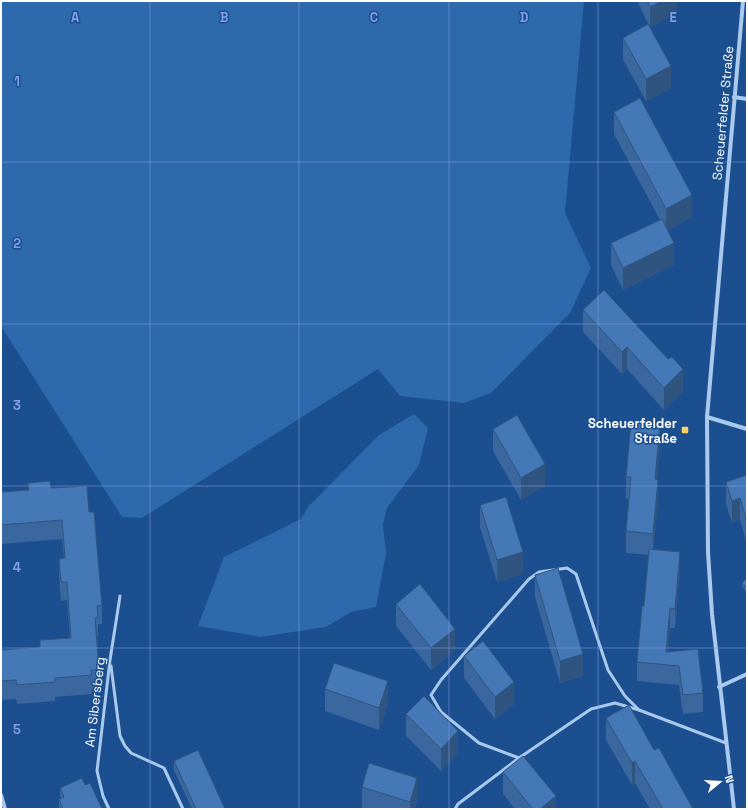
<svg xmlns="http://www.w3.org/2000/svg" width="748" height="810" viewBox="0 0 748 810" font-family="'Space Grotesk',sans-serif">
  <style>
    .green { fill: #2e69ad }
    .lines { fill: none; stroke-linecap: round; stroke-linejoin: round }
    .service { stroke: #a9c9ee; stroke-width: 3 }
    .minor { stroke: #a9c9ee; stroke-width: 4 }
    .wall { fill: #3a679d }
    .shaded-wall { fill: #305480 }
    .building { fill: #4478b7; stroke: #305480 }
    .grid { fill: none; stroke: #839eea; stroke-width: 1; stroke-opacity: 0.55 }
    .poi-dot { fill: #ffd166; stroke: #1b4f8f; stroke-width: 1.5 }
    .labels { text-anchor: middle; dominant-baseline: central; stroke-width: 3; stroke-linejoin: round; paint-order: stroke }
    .street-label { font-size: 13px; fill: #fff; stroke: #1b4f8f }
    .poi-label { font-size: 13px; font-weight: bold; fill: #fff; stroke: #1b4f8f; text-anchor: end }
    .grid-label { font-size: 13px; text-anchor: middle; font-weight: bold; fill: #839eea; stroke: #1b4f8f; stroke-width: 3; stroke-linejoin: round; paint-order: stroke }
  </style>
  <rect width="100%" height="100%" fill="#1b4f8f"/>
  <g class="green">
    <polygon points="1,1 584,1 565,213 591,268 570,313 491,393 464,403 400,396 378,369 142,518 122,517 1,326"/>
    <polygon points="414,414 428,428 419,465 387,508 383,524 386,553 376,607 351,612 326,627 260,637 198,626 224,557 301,519 308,507 379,435"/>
  </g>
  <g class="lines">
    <g class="service">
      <polyline points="111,666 120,736 125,746 131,753 164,768 183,809"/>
      <polyline points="519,758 479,743 441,712 431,695 441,680 529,579 539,572 567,568 576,574 608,670 625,696 639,710"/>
      <polyline points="109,809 103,796 97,771 110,660 120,596"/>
      <polyline points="455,809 458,804 519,758 591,709 615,703 639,710 726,743"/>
    </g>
    <g class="minor">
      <polyline points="734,97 747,99"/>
      <polyline points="707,417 747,429"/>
      <polyline points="719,687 747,674"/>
      <polyline points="1,795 5,809"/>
      <polyline points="734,809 712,614 708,552 707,417 743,1"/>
    </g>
  </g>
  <g class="wall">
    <polygon points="637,1 677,1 677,13 650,27"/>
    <polygon points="623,38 671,88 646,101 623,60"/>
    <polygon points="614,112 692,217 668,230 674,265 623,290 611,265 611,243 660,220 614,134"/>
    <polygon points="583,310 683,391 664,410 627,369 622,374 583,332"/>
    <polygon points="493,429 545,486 521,500 493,451"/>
    <polygon points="660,446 657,480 658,502 653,550 680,571 675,628 670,628 668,652 703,693 703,712 683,714 679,685 637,681 637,662 644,606 649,555 626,553 626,531 629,499 626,499 626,477"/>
    <polygon points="747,475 747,544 740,520 732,523 726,504 726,482"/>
    <polygon points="28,483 51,488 89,512 102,605 102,624 98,624 98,636 97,636 99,670 99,689 92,689 92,694 55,697 55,701 17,704 16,699 2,700 1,687 1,650 40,648 40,640 70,638 67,600 61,601 59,578 59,559 64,559 62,539 1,544 1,492 28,490"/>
    <polygon points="480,505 523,574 497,582 480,527"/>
    <polygon points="535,575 583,676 560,683 535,597"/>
    <polygon points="747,578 747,593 742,587 742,583"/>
    <polygon points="396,604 455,651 431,670 396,626"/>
    <polygon points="464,656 514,704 495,719 464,678"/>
    <polygon points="746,673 747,673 747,703 746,695"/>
    <polygon points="325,689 388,703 379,730 325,711"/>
    <polygon points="406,714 458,753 441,771 406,736"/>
    <polygon points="606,718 654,750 693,809 650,809 635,783 632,785 606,740"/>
    <polygon points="174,761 225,809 192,809 174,770"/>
    <polygon points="503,772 556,809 515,809 503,794"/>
    <polygon points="85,785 102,809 60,809 59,808 59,799 61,798 60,797 60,788"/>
    <polygon points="362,787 417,800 415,809 362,809"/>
  </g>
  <g class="shaded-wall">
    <polygon points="662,1 677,1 677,13 650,27 650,7"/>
    <polygon points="671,66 671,88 646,101 646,79"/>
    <polygon points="692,195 692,217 666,231 666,209"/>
    <polygon points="674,243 674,265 623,290 623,268"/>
    <polygon points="627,347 627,369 622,374 622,352"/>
    <polygon points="683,369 683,391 664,410 664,388"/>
    <polygon points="660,424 660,446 655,501 655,479"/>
    <polygon points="545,464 545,486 521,500 521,478"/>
    <polygon points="658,480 658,502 653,556 653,534"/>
    <polygon points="740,498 740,520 732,523 732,501"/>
    <polygon points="523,552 523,574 497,582 497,560"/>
    <polygon points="680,552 680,571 675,628 675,609"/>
    <polygon points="670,608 670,628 667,665 666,652"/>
    <polygon points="455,629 455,651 431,670 431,648"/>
    <polygon points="583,654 583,676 560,683 560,661"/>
    <polygon points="388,681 388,703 379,730 379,708"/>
    <polygon points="514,682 514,704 495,719 495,697"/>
    <polygon points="458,731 458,753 441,771 441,749"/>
    <polygon points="635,761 635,783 632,785 632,763"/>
    <polygon points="417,778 417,800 415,809 410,809 410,802"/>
    <polygon points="556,796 556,809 540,809"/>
  </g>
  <g class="building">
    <polygon points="647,1 662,1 650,7"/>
    <polygon points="648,24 671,66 646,79 623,38"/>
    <polygon points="640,98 692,195 666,209 614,112"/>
    <polygon points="662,219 674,243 623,268 611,243"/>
    <polygon points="604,290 668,359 672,357 683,369 664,388 627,347 622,352 583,310"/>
    <polygon points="517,415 545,464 521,478 493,429"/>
    <polygon points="631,422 660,424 655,479 658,480 653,534 626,531 631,477 626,477"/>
    <polygon points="747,475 747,522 740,498 732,501 726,482"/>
    <polygon points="50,481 51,488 87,486 89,512 94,512 102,605 97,606 98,617 95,618 99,670 91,670 92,675 55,678 55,682 17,685 16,680 2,681 1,668 1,650 40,647 40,640 71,638 67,582 61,582 59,559 65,558 62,520 1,525 1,492 29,490 28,483"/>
    <polygon points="506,497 523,552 497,560 480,505"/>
    <polygon points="649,549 680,552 675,609 670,608 666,652 698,649 703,693 683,695 679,666 637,662 642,606 644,606"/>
    <polygon points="558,568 583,654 560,661 535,575"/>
    <polygon points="747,578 747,588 742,583"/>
    <polygon points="420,584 455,629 431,648 396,604"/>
    <polygon points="483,641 514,682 495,697 464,656"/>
    <polygon points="334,663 388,681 379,708 325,689"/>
    <polygon points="424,696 458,731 441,749 406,714"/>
    <polygon points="629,705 654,750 659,748 693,809 663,809 635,761 632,763 606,718"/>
    <polygon points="198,750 225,809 196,809 174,761"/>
    <polygon points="523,756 556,796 540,809 533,809 503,772"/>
    <polygon points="369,763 417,778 410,802 362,787"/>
    <polygon points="82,778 85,785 90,783 102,809 63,809 59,799 64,797 60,788"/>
  </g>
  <path class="grid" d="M150,1V809M299,1V809M449,1V809M598,1V809M1,162H747M1,324H747M1,486H747M1,648H747"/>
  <rect class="poi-dot" x="681" y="426" width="8" height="8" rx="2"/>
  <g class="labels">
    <g class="street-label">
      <text transform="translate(723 113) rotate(-85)">Scheuerfelder Straße</text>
      <text transform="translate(95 702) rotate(-83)">Am Sibersberg</text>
    </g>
    <g class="poi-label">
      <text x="677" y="423">Scheuerfelder<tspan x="677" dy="15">Straße</tspan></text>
    </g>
  </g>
  <g class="grid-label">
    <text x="75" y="22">A</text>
    <text x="224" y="22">B</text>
    <text x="374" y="22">C</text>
    <text x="524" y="22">D</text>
    <text x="673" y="22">E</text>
    <text x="17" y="86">1</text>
    <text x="17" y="248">2</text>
    <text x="17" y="410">3</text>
    <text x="17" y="572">4</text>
    <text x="17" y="734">5</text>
  </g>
  <rect width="748" height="810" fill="none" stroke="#ffffff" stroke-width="4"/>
  <g transform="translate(720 782) rotate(72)" stroke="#1b4f8f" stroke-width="3" paint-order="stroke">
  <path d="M0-3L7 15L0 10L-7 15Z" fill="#ffffff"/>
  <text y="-6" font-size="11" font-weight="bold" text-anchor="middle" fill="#ffffff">N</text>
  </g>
</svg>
